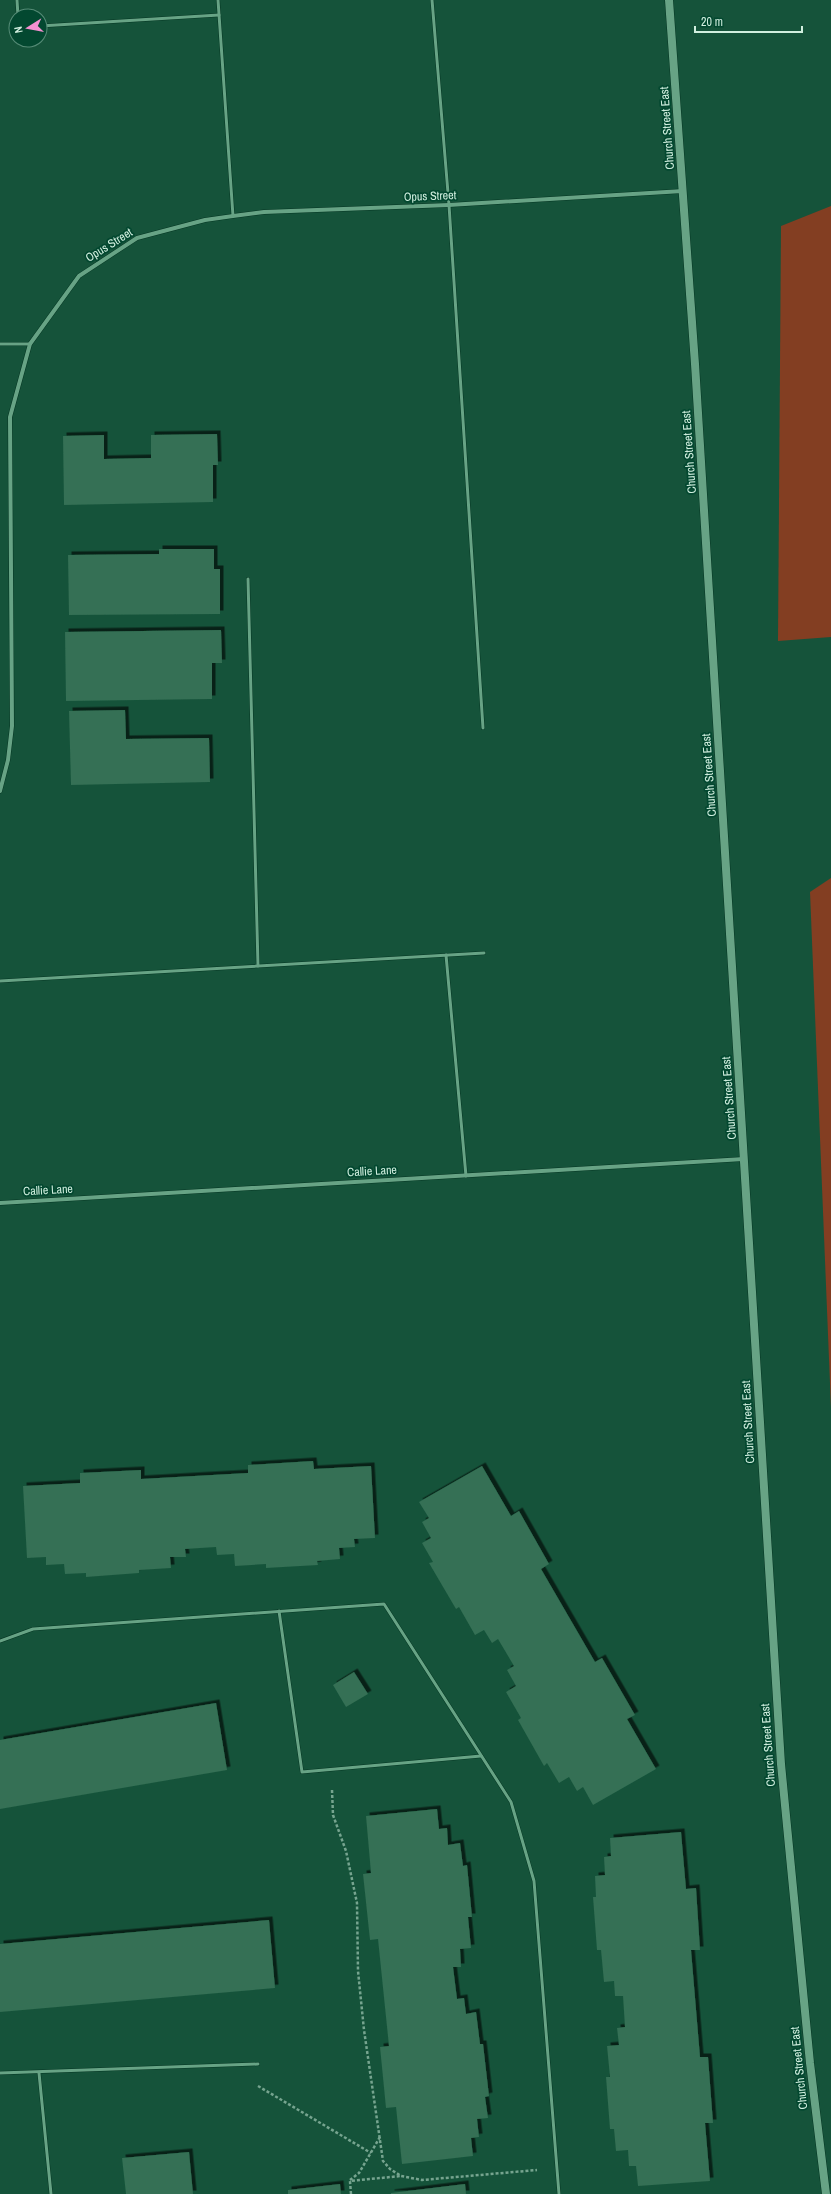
<svg xmlns="http://www.w3.org/2000/svg" width="831" height="2194" viewBox="0 0 831 2194" font-family="'Archivo Narrow',sans-serif">
  <style>
    .green { fill: #833e22 }
    .building { fill: #346f54; filter: url(#shadow) }
    .lines { fill: none; stroke-linecap: round; stroke-linejoin: round }
    .lane-casing { stroke: #053623; stroke-width: 4 }
    .street-casing { stroke: #053623; stroke-width: 5 }
    .secondary-casing { stroke: #053623; stroke-width: 9 }
    .path { stroke: #76a48f; stroke-width: 2.5; stroke-dasharray: 3 2; stroke-linecap: butt }
    .lane { stroke: #67a385; stroke-width: 3 }
    .street { stroke: #67a385; stroke-width: 4 }
    .secondary { stroke: #67a385; stroke-width: 8 }
    .labels { text-anchor: middle; dominant-baseline: central; stroke-width: 3.5; stroke-linejoin: round; paint-order: stroke }
    .street-label { font-size: 12px; fill: #d1efdf; stroke: #034830 }
  </style>
  <defs>
    <filter id="shadow"><feDropShadow dx="3.5" dy="-3.5" stdDeviation="0" flood-color="#0009"/></filter>
  </defs>
  <rect width="100%" height="100%" fill="#15533a"/>
  <g class="green">
    <polygon points="831,206 831,637 778,641 781,226"/>
    <polygon points="831,878 831,1408 810,892"/>
  </g>
  <g class="building">
    <polygon points="217,434 218,465 213,465 213,502 64,505 63,436 104,435 104,459 151,458 151,435"/>
    <polygon points="159,549 214,549 214,569 220,569 220,614 69,615 68,555 159,554"/>
    <polygon points="221,630 222,663 212,663 212,699 66,701 65,632"/>
    <polygon points="125,710 126,739 209,738 210,782 71,785 69,711"/>
    <polygon points="313,1461 314,1469 371,1466 375,1538 354,1539 355,1547 339,1548 340,1559 317,1561 318,1565 266,1568 266,1564 235,1566 234,1554 217,1555 216,1547 185,1549 186,1557 170,1557 171,1568 139,1570 139,1573 86,1577 86,1573 65,1574 64,1564 46,1565 46,1557 27,1558 23,1486 80,1483 80,1473 141,1470 141,1479 248,1473 248,1465"/>
    <polygon points="482,1466 511,1516 519,1511 549,1564 541,1569 595,1662 602,1658 635,1715 627,1719 656,1769 593,1805 583,1787 577,1791 569,1777 559,1783 547,1763 544,1766 518,1720 521,1718 506,1692 516,1686 507,1670 514,1666 498,1639 492,1643 484,1630 475,1635 459,1607 456,1609 429,1563 433,1562 422,1543 431,1538 422,1522 429,1518 419,1502"/>
    <polygon points="354,1672 368,1694 346,1707 333,1685"/>
    <polygon points="216,1703 227,1770 0,1809 0,1740"/>
    <polygon points="437,1809 439,1829 447,1828 448,1845 460,1843 463,1866 467,1865 472,1917 468,1917 471,1948 460,1949 461,1967 453,1967 457,1999 464,1998 466,2014 476,2012 480,2044 483,2044 489,2096 485,2097 488,2118 477,2119 479,2137 471,2138 473,2156 402,2164 396,2107 386,2108 380,2047 389,2046 378,1939 370,1940 363,1874 371,1873 366,1816"/>
    <polygon points="681,1832 686,1889 696,1888 700,1950 691,1950 700,2057 708,2057 713,2123 705,2123 710,2181 638,2186 636,2166 629,2166 628,2150 616,2151 614,2129 610,2129 606,2077 610,2077 607,2046 619,2045 617,2028 625,2027 623,1996 615,1996 614,1981 604,1982 601,1950 597,1950 593,1897 596,1897 595,1876 605,1875 604,1857 611,1856 610,1838"/>
    <polygon points="269,1920 275,1988 0,2012 0,1944"/>
    <polygon points="189,2152 193,2194 126,2194 122,2158"/>
    <polygon points="340,2184 341,2194 288,2194 288,2190"/>
    <polygon points="465,2184 466,2194 391,2194 391,2193"/>
  </g>
  <g class="lines">
    <g class="lane-casing">
      <g id="lane">
        <polyline points="17,0 18,16"/>
        <polyline points="218,0 233,216"/>
        <polyline points="432,0 449,205 483,728"/>
        <polyline points="40,26 219,15"/>
        <polyline points="0,344 30,344"/>
        <polyline points="248,579 258,966"/>
        <polyline points="446,955 466,1176"/>
        <polyline points="0,981 484,953"/>
        <polyline points="279,1611 302,1772 481,1756"/>
        <polyline points="0,1641 33,1629 384,1604 511,1802 534,1881 559,2194"/>
        <polyline points="0,2073 258,2064"/>
        <polyline points="39,2073 51,2194"/>
      </g>
    </g>
    <g class="street-casing">
      <g id="street">
        <polyline points="0,791 8,760 12,726 10,417 30,344 79,276 137,238 205,220 233,216 264,212 449,205 683,191"/>
        <polyline points="0,1203 744,1159"/>
      </g>
    </g>
    <g class="secondary-casing">
      <polyline id="secondary" points="669,0 695,364 781,1764 810,2063 826,2194"/>
    </g>
    <g class="path">
      <polyline points="332,1790 333,1815 346,1851 357,1903 358,1971 364,2030 383,2161 390,2169 401,2176 422,2180 537,2170"/>
      <polyline points="258,2086 371,2153"/>
      <polyline points="350,2180 359,2173 380,2137"/>
      <polyline points="351,2194 350,2181 401,2176"/>
    </g>
    <use href="#lane" class="lane"/>
    <use href="#street" class="street"/>
    <use href="#secondary" class="secondary"/>
  </g>
  <g class="labels">
    <g class="street-label">
      <text transform="translate(667 128) rotate(-94)">Church Street East</text>
      <text transform="translate(430 196) rotate(-2)">Opus Street</text>
      <text transform="translate(109 245) rotate(-32)">Opus Street</text>
      <text transform="translate(689 452) rotate(-94)">Church Street East</text>
      <text transform="translate(709 775) rotate(-94)">Church Street East</text>
      <text transform="translate(729 1098) rotate(-94)">Church Street East</text>
      <text transform="translate(372 1171) rotate(-3)">Callie Lane</text>
      <text transform="translate(48 1190) rotate(-3)">Callie Lane</text>
      <text transform="translate(748 1422) rotate(-93)">Church Street East</text>
      <text transform="translate(768 1745) rotate(-94)">Church Street East</text>
      <text transform="translate(799 2068) rotate(-96)">Church Street East</text>
    </g>
  </g>
  <g transform="translate(28 28) rotate(259)"><circle r="19" fill="#034830" stroke="#558b76"/>
  <path d="M0-3L7 15L0 10L-7 15Z" fill="#f590d1"/>
  <text y="-6" font-size="11" font-weight="bold" text-anchor="middle" fill="#d1efdf">N</text>
  </g>
  <path d="M695 26v6h107v-6" fill="none" stroke="#d1efdf" stroke-width="2"/>
  <text x="701" y="26" font-size="12" fill="#d1efdf" stroke="#034830" stroke-width="3" paint-order="stroke">20 m</text>
</svg>
